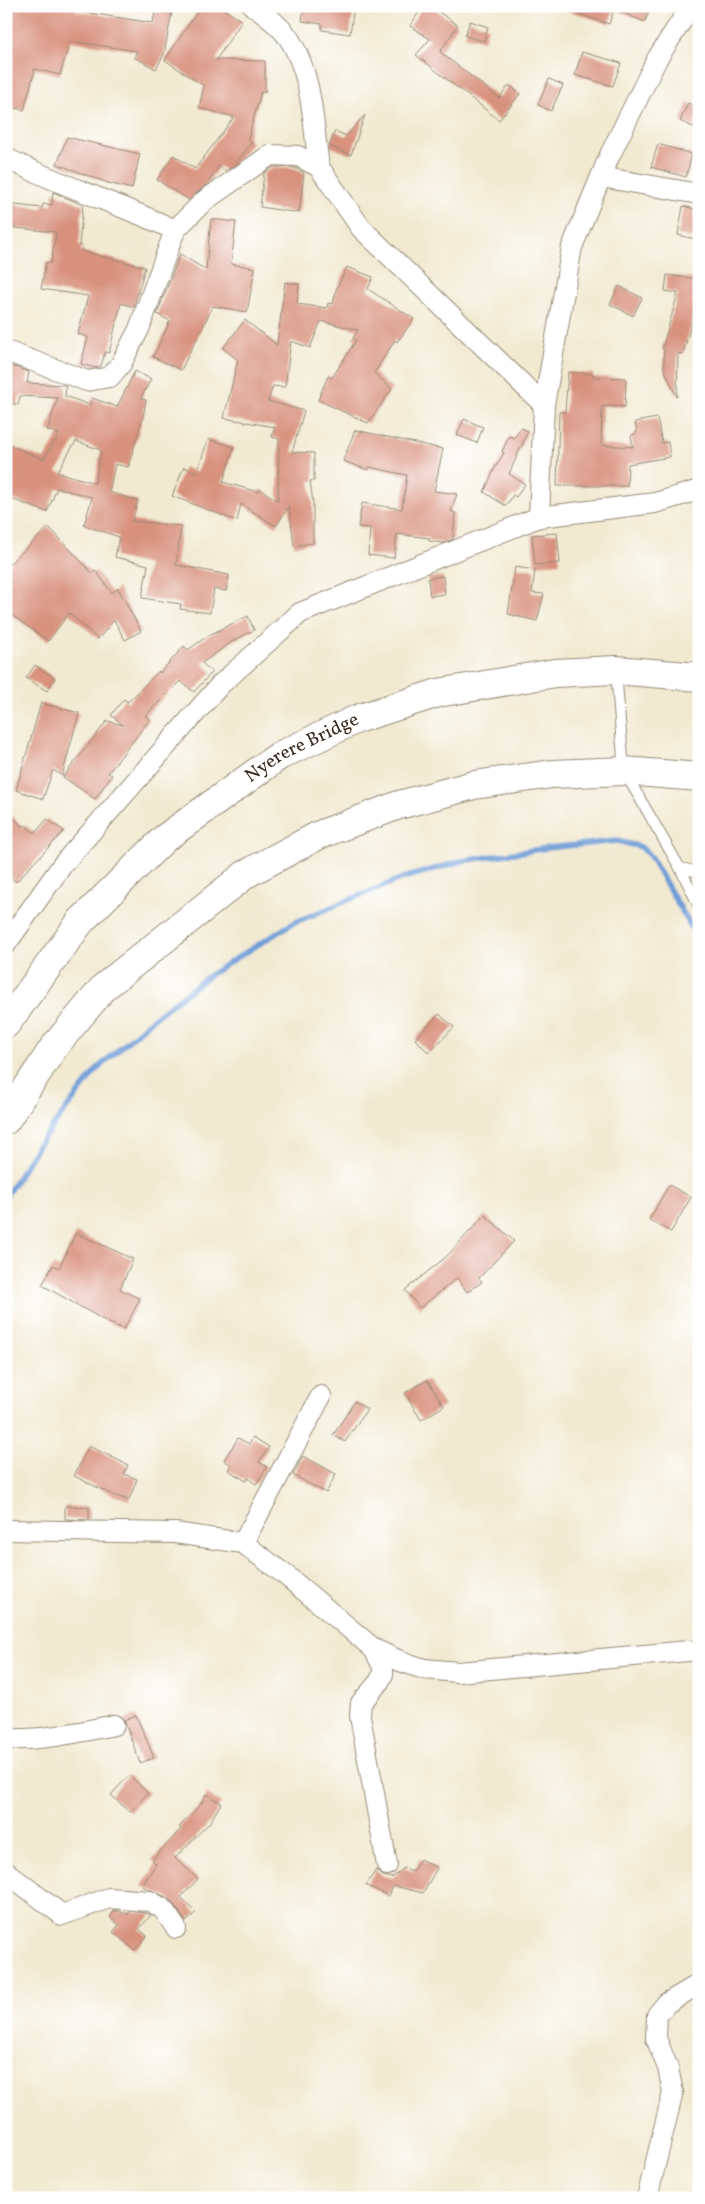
<svg xmlns="http://www.w3.org/2000/svg" width="705" height="2204" viewBox="0 0 705 2204" font-family="Vollkorn,serif">
  <style>
    .lines { fill: none; stroke-linecap: round; stroke-linejoin: round }
    .stream { stroke: #6f9cd7; stroke-width: 5.5 }
    .building { fill: #d8917d; fill-rule: evenodd }
    .lane-casing { stroke: #968a77; stroke-width: 12 }
    .street-casing { stroke: #968a77; stroke-width: 22 }
    .primary-casing { stroke: #968a77; stroke-width: 30 }
    .lane { stroke: #fff; stroke-width: 10 }
    .street { stroke: #fff; stroke-width: 20 }
    .primary { stroke: #fff; stroke-width: 28 }
    .labels { text-anchor: middle; dominant-baseline: central; stroke-width: 4.5; stroke-linejoin: round; paint-order: stroke }
    .street-label { font-size: 19px; fill: #3b2a1e; stroke: #fff }
  </style>
  <rect width="100%" height="100%" fill="#fff"/>
  <filter id="ink" filterUnits="userSpaceOnUse"><feTurbulence type="fractalNoise" baseFrequency=".02" numOctaves="2"/><feDisplacementMap in="SourceGraphic" scale="10" xChannelSelector="R" yChannelSelector="G"/><feConvolveMatrix kernelMatrix="1 2 1 2 8 2 1 2 1" color-interpolation-filters="sRGB"/></filter>
  <filter id="wash" filterUnits="userSpaceOnUse"><feTurbulence type="fractalNoise" baseFrequency=".0096" numOctaves="4" result="noise"/><feDisplacementMap in="SourceGraphic" scale="20" xChannelSelector="R" yChannelSelector="G"/><feGaussianBlur stdDeviation="1.12" result="paint"/><feColorMatrix in="noise" values="0 0 0 0 0 0 0 0 0 0 0 0 0 0 0 0 0 1.4 0 .05"/><feComposite in="paint" operator="in"/></filter>
  <g filter="url(#wash)">
    <rect width="100%" height="100%" fill="#f1e9d0"/>
    <g class="lines">
      <polyline class="stream" points="6,1196 39,1144 98,1068 155,1017 211,974 293,923 400,879 462,861 547,848 617,841 641,847 650,856 699,940"/>
    </g>
    <g id="blocks">
      <g class="building">
        <polygon points="6,6 78,6 76,11 153,23 156,6 173,6 164,54 156,69 134,57 137,51 70,41 60,75 35,69 24,110 6,106"/>
        <polygon points="201,6 219,6 242,21 216,60 265,61 265,92 261,92 248,139 252,142 236,164 226,171 219,166 207,184 189,200 157,180 173,155 195,169 234,117 199,108 204,86 165,60"/>
        <polygon points="304,6 354,6 350,34 322,30 322,24 302,21"/>
        <polygon points="423,6 430,6 458,25 440,52 499,98 509,85 520,94 499,120 416,55 430,39 410,26"/>
        <polygon points="563,6 651,6 645,22 614,9 609,24 562,9"/>
        <polygon points="470,21 488,27 484,41 465,36"/>
        <polygon points="582,52 621,63 613,86 575,75"/>
        <polygon points="549,79 563,85 551,111 538,105"/>
        <polygon points="688,103 699,108 699,116 693,127 680,121"/>
        <polygon points="365,115 351,155 329,146 335,131 346,136"/>
        <polygon points="67,137 140,154 132,189 108,183 57,164"/>
        <polygon points="658,144 692,154 686,177 651,167"/>
        <polygon points="274,167 295,168 304,173 299,213 260,207 264,173"/>
        <polygon points="53,192 83,205 79,245 82,246 81,251 145,267 134,307 121,303 109,353 105,352 101,366 95,368 81,364 88,337 78,334 88,296 41,289 46,262 51,263 56,232 6,227 6,204 42,208 43,204 52,205"/>
        <polygon points="683,206 699,210 699,240 678,235"/>
        <polygon points="211,219 236,222 231,264 255,268 247,312 213,306 181,370 153,357 170,321 157,314 180,254 206,270"/>
        <polygon points="347,267 373,277 368,289 414,319 397,342 395,340 374,373 392,389 368,423 318,400 328,376 332,378 356,340 353,338 358,330 321,321 310,348 291,341 285,387 273,386 268,401 304,411 292,452 314,453 314,481 310,481 313,503 313,543 294,546 289,506 276,526 241,504 237,521 172,496 184,467 197,473 208,439 234,447 223,482 258,492 260,489 278,501 279,439 272,437 275,427 224,418 238,360 223,348 245,320 277,345 285,282 299,284 297,304 327,308 328,303 333,304 336,290"/>
        <polygon points="667,275 699,279 698,299 683,354 678,353 677,397 664,369 664,349 662,349 678,293 665,291"/>
        <polygon points="619,286 642,298 633,316 610,304"/>
        <path d="M6,364L29,372L27,383L63,385L66,386L65,396L90,405L92,398L117,407L135,371L151,379L141,398L146,400L143,417L128,467L115,464L109,492L138,501L132,521L181,526L176,565L229,575L226,591L214,589L210,613L180,609L181,604L142,598L148,565L115,557L119,537L84,525L92,497L57,488L47,512L6,497V459L11,446L44,459L59,434L47,430L58,398L20,396L18,405L6,402ZM76,441L101,450L95,483L57,472Z"/>
        <polygon points="568,372 593,374 593,377 626,378 625,407 602,406 601,445 633,447 631,436 637,432 635,422 657,418 662,443 668,442 670,457 628,464 627,486 557,486 559,412 565,412"/>
        <polygon points="464,419 483,427 477,443 457,435"/>
        <polygon points="521,428 528,431 509,474 525,484 516,497 513,495 506,506 484,492 496,466 504,453 502,452 509,436 514,438"/>
        <polygon points="355,430 443,449 434,491 457,494 451,511 455,513 453,539 444,543 429,541 429,538 397,534 394,558 368,555 370,528 358,527 362,503 402,509 407,475 369,467 368,470 343,461"/>
        <polygon points="49,527 92,573 96,571 112,593 118,588 141,631 125,640 114,620 98,639 69,613 48,641 6,611 6,567"/>
        <polygon points="557,533 560,563 535,565 532,535"/>
        <polygon points="515,567 535,570 532,593 544,594 537,621 508,614"/>
        <polygon points="443,576 445,594 430,596 428,578"/>
        <polygon points="248,616 254,630 233,641 202,663 212,672 194,692 180,681 145,716 150,719 108,773 112,775 95,799 63,777 107,721 123,725 111,715 124,699 128,702 159,671 160,673 184,646 188,650 209,635"/>
        <polygon points="35,665 55,678 47,691 26,678"/>
        <polygon points="41,703 79,713 62,776 53,770 43,799 16,790"/>
        <polygon points="6,810 23,827 25,825 35,833 47,819 64,831 16,882 6,873"/>
        <polygon points="439,1014 454,1027 429,1053 415,1039"/>
        <polygon points="669,1185 691,1197 671,1232 649,1220"/>
        <polygon points="485,1215 514,1241 479,1278 482,1282 467,1292 457,1278 420,1308 405,1290 446,1257"/>
        <polygon points="76,1233 133,1259 120,1289 140,1299 124,1329 109,1323 42,1285 53,1265 59,1268"/>
        <polygon points="427,1380 444,1406 421,1420 405,1393"/>
        <polygon points="355,1401 367,1409 345,1442 333,1435"/>
        <polygon points="253,1437 269,1447 259,1462 267,1467 256,1484 248,1478 246,1481 228,1470 231,1465 224,1460 238,1438 249,1444"/>
        <polygon points="89,1446 128,1465 124,1474 137,1479 129,1500 113,1495 74,1476"/>
        <polygon points="303,1456 336,1474 326,1493 293,1475"/>
        <polygon points="65,1506 89,1507 89,1520 65,1519"/>
        <polygon points="136,1715 154,1758 140,1763 124,1720"/>
        <polygon points="129,1775 148,1793 130,1812 111,1795"/>
        <polygon points="206,1794 221,1803 211,1821 175,1858 198,1879 181,1897 196,1912 186,1922 170,1899 142,1886 156,1864 152,1860 181,1829 179,1827 201,1804"/>
        <polygon points="420,1859 437,1868 423,1893 394,1886 388,1896 366,1885 376,1870 383,1876 392,1878 404,1868 413,1871"/>
        <polygon points="115,1910 128,1914 130,1911 146,1913 151,1915 139,1929 147,1936 135,1950 113,1932 119,1925 110,1917"/>
      </g>
    </g>
  </g>
  <g filter="url(#ink)">
    <use href="#blocks" fill-opacity="0" stroke="#968a77" stroke-width="1"/>
    <g class="lines">
      <g class="lane-casing">
        <g id="lane">
          <polyline points="616,671 624,771 680,868 699,906"/>
          <polyline points="680,868 699,872"/>
        </g>
      </g>
      <g class="street-casing">
        <g id="street">
          <path d="M253,6C266,15 282,27 290,40C313,77 313,125 319,167"/>
          <path d="M6,158C61,186 120,204 175,230"/>
          <polyline points="601,177 699,194"/>
          <polyline points="6,351 87,381 110,377 121,364 139,329 175,230 204,201 270,155 298,156 319,167 361,228 544,405"/>
          <polyline points="539,517 544,405 572,247 609,157 657,59 691,6"/>
          <polyline points="6,944 63,864 220,685 300,613 539,517 655,503 699,490"/>
          <polyline points="6,1530 175,1533 243,1543 288,1577 374,1649 400,1661 424,1669 458,1672 699,1650"/>
          <polyline points="243,1543 321,1396"/>
          <polyline points="374,1649 383,1667 383,1674 379,1682 361,1703 360,1716 387,1865"/>
          <path d="M6,1739C42,1741 79,1732 114,1725"/>
          <polyline points="6,1872 62,1915 109,1898 150,1901 163,1909 176,1928"/>
          <polyline points="647,2198 673,2092 668,2068 656,2038 657,2015 667,2003 699,1984"/>
        </g>
      </g>
      <g class="primary-casing">
        <g id="primary">
          <path id="s1" d="M6,1024L81,921L165,838L279,756L357,719L438,693L555,673L616,670L699,677"/>
          <polyline points="6,1120 54,1047 104,987 246,874 319,835 399,805 474,785 552,774 624,771 699,777"/>
        </g>
      </g>
      <use href="#lane" class="lane"/>
      <use href="#street" class="street"/>
      <use href="#primary" class="primary"/>
    </g>
  </g>
  <g class="labels">
    <g class="street-label">
      <text stroke="none"><textPath href="#s1" startOffset="410">Nyerere Bridge</textPath></text>
    </g>
  </g>
  <rect width="705" height="2204" fill="none" stroke="#fff" stroke-width="25"/>
</svg>
